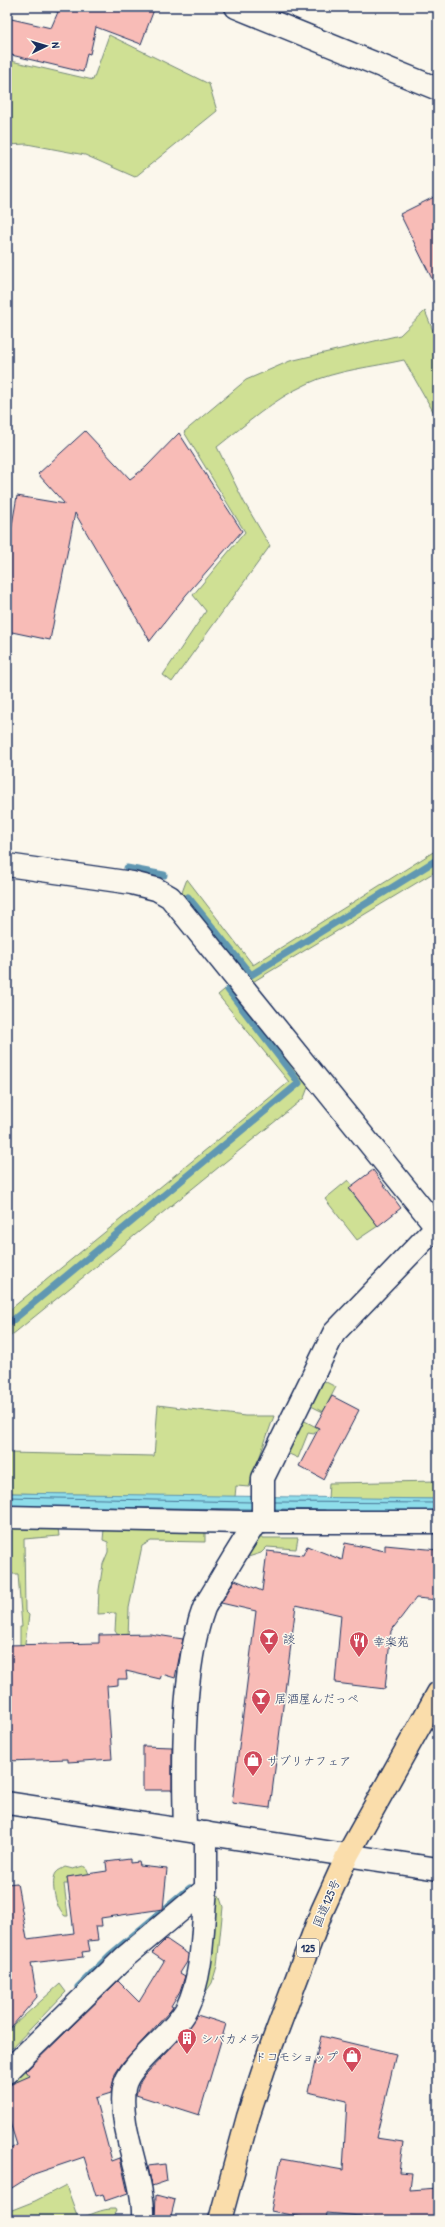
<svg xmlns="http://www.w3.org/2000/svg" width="445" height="2227" viewBox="0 0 445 2227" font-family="'Patrick Hand','Klee One',sans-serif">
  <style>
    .green { fill: #cfe094; stroke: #758879 }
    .water { fill: #8eddea; stroke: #6097b2 }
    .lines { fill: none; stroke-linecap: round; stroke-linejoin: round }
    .shore { stroke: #497596; stroke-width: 1 }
    .stream { stroke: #6097b2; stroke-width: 7 }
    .building { fill: #f8bcb7; stroke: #1b2f5e }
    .minor-casing { stroke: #1b2f5e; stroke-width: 25 }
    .highway-casing { stroke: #1b2f5e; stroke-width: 25 }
    .minor { stroke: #fbf7ec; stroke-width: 22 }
    .highway { stroke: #faddab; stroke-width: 22 }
    .labels { text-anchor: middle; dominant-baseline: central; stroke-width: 3; stroke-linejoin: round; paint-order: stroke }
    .shield { fill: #fbf7ec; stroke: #5e6b89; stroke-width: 1 }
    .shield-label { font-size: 11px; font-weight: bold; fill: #1b2f5e }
    .poi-label { font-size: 12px; fill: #1b2f5e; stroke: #fbf7ec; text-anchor: start }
    .street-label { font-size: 12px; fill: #1b2f5e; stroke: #fbf7ec }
  </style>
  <rect width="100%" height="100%" fill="#fbf7ec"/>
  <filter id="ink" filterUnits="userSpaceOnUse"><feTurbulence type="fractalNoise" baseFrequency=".025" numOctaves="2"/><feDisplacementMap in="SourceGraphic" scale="8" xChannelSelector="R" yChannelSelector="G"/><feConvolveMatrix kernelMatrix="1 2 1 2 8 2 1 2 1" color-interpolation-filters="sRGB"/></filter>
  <g filter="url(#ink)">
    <g class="green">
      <polygon points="109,35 209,84 217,111 135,177 85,155 27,144 7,145 7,60 93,80"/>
      <path d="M425,311L438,343V420L404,360C373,367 336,370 307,384C274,399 245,425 217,447L244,502L270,546L172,682L163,675L206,611L193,595L245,532L184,432L246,380L290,361L400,335Z"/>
      <polygon points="438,849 438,870 251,983 181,895 187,879 253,965"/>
      <polygon points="230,985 310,1082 304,1098 7,1339 7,1312 289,1082 218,995"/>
      <polygon points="348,1180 353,1186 349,1189 378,1226 357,1240 325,1199"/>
      <polygon points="318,1378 336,1387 323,1412 311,1406 309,1400"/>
      <polygon points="158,1405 245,1416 274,1416 249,1487 236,1486 235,1497 7,1493 7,1453 154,1456"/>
      <polygon points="301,1419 318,1428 314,1434 308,1433 298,1458 287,1453"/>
      <polygon points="438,1481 438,1499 328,1499 329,1483"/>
      <polygon points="8,1527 58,1528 59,1536 24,1539 25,1611 29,1615 24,1650 20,1645 20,1627 22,1627 18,1574 7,1574"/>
      <polygon points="104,1529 205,1530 205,1542 151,1541 142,1546 129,1608 128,1640 120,1638 115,1631 116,1613 98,1614 99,1590 103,1564 108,1552 108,1542 103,1540"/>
      <polygon points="249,1538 298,1538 296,1549 267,1547 261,1553 245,1558"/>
      <path d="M83,1866L86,1867L89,1874L67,1877L68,1884H64L68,1916H65C56,1910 50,1882 56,1873C58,1870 62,1869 65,1867L73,1869Z"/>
      <polygon points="219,1895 223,1907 217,1966 212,1983 203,1996 209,1905"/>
      <polygon points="60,1984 66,1992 7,2053 7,2031"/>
      <polygon points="23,2066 36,2082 18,2081 14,2083 16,2074"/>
      <path d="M66,2185L78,2218C91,2216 101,2208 115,2209L116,2211L111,2220H7V2212L35,2201Z"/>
    </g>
    <polygon class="water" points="7,1493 438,1499 438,1516 7,1509"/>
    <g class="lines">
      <g class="shore">
        <polyline points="7,1497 251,1502"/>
        <polyline points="275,1502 438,1503"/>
        <polyline points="85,1507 251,1509"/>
        <polyline points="275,1509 325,1510"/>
      </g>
      <g class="stream">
        <polyline points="127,868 164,875"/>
        <polyline points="188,897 251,975 438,859"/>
        <polyline points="7,1325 299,1083 228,990"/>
        <polyline points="78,1987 110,1955 190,1888"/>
      </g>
    </g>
    <g class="building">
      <polygon points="48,7 155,7 141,44 96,27 90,54 87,53 83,72 7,54 7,18 51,28 58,12 48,9"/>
      <polygon points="438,195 438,291 400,214"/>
      <polygon points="85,431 130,479 146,467 179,433 242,531 186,595 150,641 75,513 50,640 7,631 7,554 17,496 65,504 38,474"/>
      <polygon points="373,1170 401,1208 378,1226 349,1188"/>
      <polygon points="332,1396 359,1410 323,1479 299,1466 319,1428 315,1426"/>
      <polygon points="345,1543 385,1551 385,1545 438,1550 438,1600 416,1598 391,1631 385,1689 335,1683 341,1615 296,1605 270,1808 232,1803 256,1611 221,1603 235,1580 262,1591 267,1551 303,1555 307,1546 342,1560"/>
      <polygon points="150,1634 183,1639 175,1678 162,1674 160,1679 126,1671 127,1679 118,1679 118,1685 107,1686 112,1759 68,1762 68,1759 7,1761 7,1645 99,1643 99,1635"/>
      <polygon points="143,1746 172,1747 172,1790 143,1790"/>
      <polygon points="130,1859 130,1863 139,1862 140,1866 167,1869 163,1909 101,1918 102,1926 96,1926 98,1940 88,1941 90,1951 82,1952 83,1957 31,1963 37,1997 7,2032 7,1884 17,1883 27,1939 74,1933 67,1877 107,1871 106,1862"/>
      <polygon points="166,1939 188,1954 187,1962 180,1973 185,1976 180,1991 171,2006 173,2007 170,2011 123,2062 115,2074 111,2093 95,2098 112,2161 120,2158 128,2193 105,2201 103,2194 96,2196 84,2157 34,2174 7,2191 7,2151 17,2145 7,2113 7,2086 30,2076 26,2071 118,1981 139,2002 164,1961 152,1953"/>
      <polygon points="197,2015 226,2024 199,2115 136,2095 139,2084 144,2076 181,2037"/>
      <polygon points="321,2036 396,2054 376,2138 403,2142 399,2172 412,2173 410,2190 438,2188 438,2220 405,2220 327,2213 326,2220 316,2220 271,2211 281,2159 343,2170 347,2101 308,2092"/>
      <polygon points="165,2164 167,2181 152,2186 148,2166"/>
      <polygon points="156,2195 175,2200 170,2220 155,2220"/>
    </g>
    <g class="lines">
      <g class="minor-casing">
        <g id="minor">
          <polyline points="236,7 438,89"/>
          <polyline points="7,865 132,883 156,889 170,897 436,1226"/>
          <polyline points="7,1517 243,1522 438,1522"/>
          <polyline points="263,1522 263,1478 334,1333 438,1225"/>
          <polyline points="7,1803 438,1869"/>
          <path d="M185,1829C183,1765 182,1668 204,1608C208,1600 214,1592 218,1584C230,1563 243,1542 256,1522"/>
          <polyline points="7,2072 125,1957 206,1889 206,1833"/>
          <path d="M143,2220C145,2178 118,2130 124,2088C128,2063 173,2036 187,2008C204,1973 202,1928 206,1889"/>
        </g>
      </g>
      <g class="highway-casing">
        <polyline id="highway" points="220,2220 248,2117 272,2044 322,1911 348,1854 438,1693"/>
      </g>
      <use href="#minor" class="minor"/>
      <use href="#highway" class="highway"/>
    </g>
  </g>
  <defs>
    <g id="bar-pin" transform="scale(1)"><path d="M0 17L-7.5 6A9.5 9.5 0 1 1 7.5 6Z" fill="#d1495b" stroke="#fbf7ec"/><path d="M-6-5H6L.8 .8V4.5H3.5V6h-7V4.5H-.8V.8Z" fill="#fff"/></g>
    <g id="restaurant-pin" transform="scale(1)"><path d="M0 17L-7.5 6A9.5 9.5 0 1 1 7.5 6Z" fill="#d1495b" stroke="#fbf7ec"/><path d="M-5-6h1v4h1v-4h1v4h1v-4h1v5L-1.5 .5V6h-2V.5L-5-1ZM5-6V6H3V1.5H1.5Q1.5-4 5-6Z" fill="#fff"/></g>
    <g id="shop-pin" transform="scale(1)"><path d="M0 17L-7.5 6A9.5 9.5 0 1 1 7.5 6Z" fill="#d1495b" stroke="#fbf7ec"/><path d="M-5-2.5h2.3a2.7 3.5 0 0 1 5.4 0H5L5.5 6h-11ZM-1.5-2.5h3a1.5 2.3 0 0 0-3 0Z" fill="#fff"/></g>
    <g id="building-pin" transform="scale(1)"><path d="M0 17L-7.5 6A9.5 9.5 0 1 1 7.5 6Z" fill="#d1495b" stroke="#fbf7ec"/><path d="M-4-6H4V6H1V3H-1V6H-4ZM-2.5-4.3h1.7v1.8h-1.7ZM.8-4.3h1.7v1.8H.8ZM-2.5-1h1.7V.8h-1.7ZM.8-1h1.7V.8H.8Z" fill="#fff"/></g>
  </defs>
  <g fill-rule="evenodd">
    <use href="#bar-pin" x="269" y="1638"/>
    <use href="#restaurant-pin" x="359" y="1641"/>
    <use href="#bar-pin" x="261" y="1698"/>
    <use href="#shop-pin" x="253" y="1760"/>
    <use href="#building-pin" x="187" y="2038"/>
    <use href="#shop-pin" x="352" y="2056"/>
  </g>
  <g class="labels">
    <rect class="shield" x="297" y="1939" width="22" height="18" rx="3"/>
    <g class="shield-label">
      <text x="308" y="1948">125</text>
    </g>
    <g class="poi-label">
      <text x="283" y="1638">談</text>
      <text x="373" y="1641">幸楽苑</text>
      <text x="275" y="1698">居酒屋んだっぺ</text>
      <text x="267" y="1760">サブリナフェア</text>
      <text x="201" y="2038">シバカメラ</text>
      <text x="338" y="2056" text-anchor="end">ドコモショップ</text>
    </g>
    <g class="street-label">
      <text transform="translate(326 1903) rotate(-67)">国道125号</text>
    </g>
  </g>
  <rect width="445" height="2227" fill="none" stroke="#fbf7ec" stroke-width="24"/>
  <rect x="12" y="12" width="421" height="2203" fill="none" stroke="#1b2f5e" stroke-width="1.5" filter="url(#ink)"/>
  <g transform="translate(46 46) rotate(85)" stroke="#fbf7ec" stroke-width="3" paint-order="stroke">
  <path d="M0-3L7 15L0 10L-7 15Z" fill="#1b2f5e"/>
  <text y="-6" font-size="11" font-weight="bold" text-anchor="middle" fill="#1b2f5e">N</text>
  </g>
</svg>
